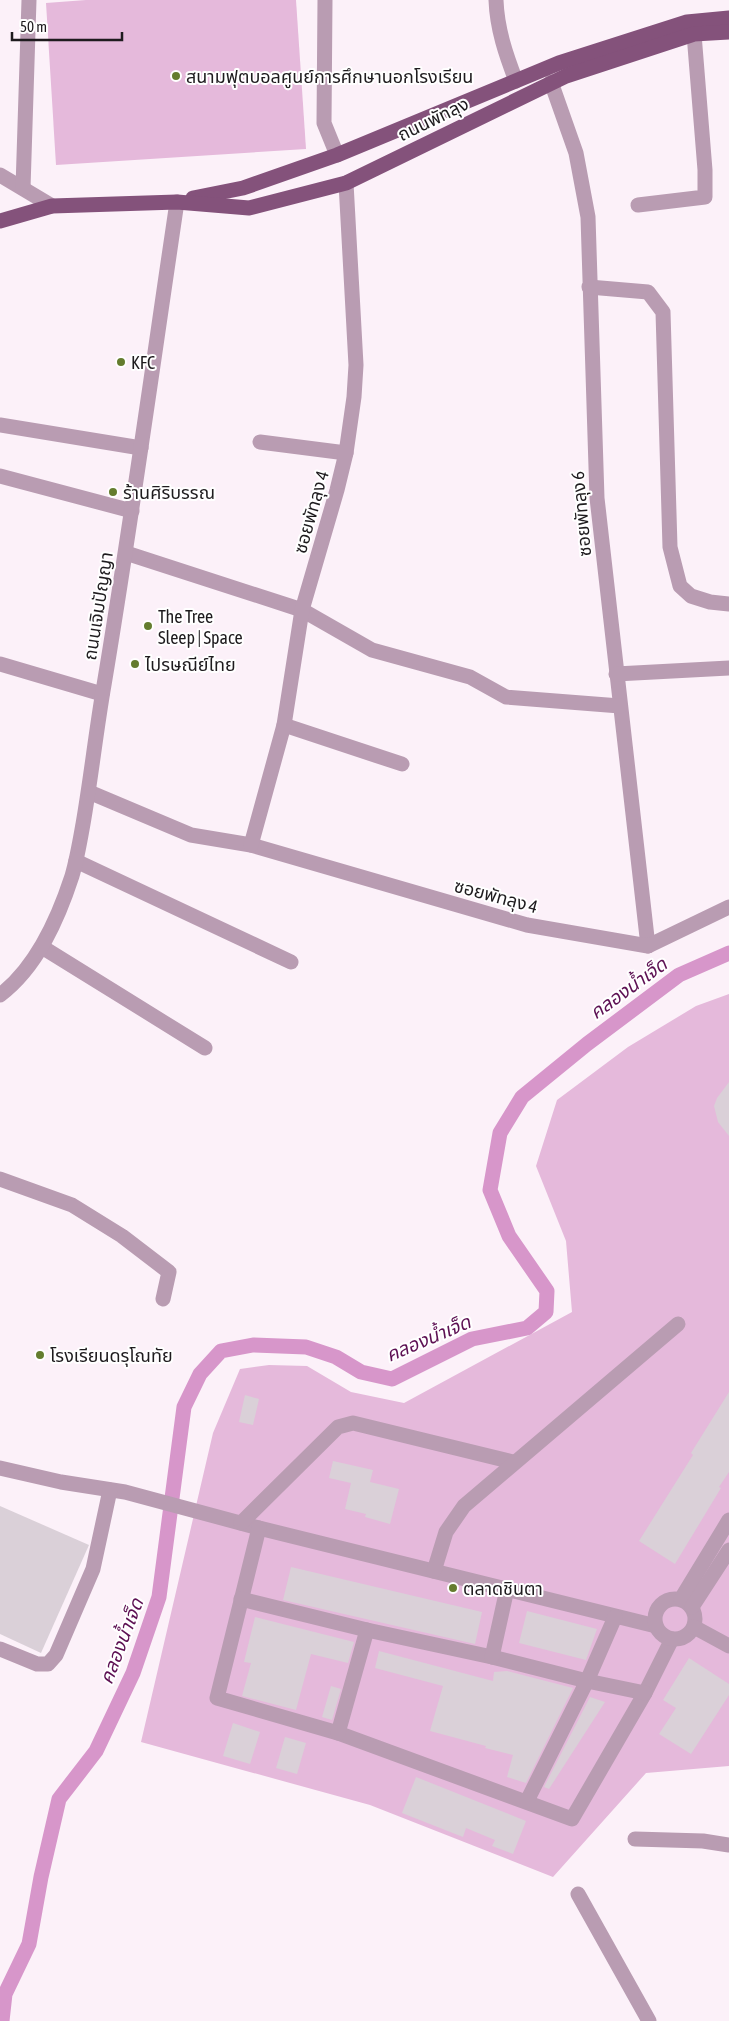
<svg xmlns="http://www.w3.org/2000/svg" width="729" height="2021" viewBox="0 0 729 2021" font-family="'Asap Condensed','Noto Sans Thai',sans-serif">
  <style>
    .green { fill: #e5b9db }
    .lines { fill: none; stroke-linecap: round; stroke-linejoin: round }
    .canal { stroke: #d796ca; stroke-width: 15 }
    .building { fill: #dad0d8 }
    .minor { stroke: #b99cb2; stroke-width: 15 }
    .major { stroke: #84527b; stroke-width: 15 }
    .poi-dot { fill: #647c2e; stroke: #fff; stroke-width: 2 }
    .labels { text-anchor: middle; dominant-baseline: central; stroke-width: 4; stroke-linejoin: round; paint-order: stroke }
    .poi-label { font-size: 18px; fill: #1e1b1e; stroke: #fff; text-anchor: start }
    .street-label { font-size: 18px; fill: #1e1b1e; stroke: #fff }
    .water-label { font-size: 19px; font-style: italic; fill: #5d1053; stroke: #fff }
  </style>
  <rect width="100%" height="100%" fill="#fcf1f9"/>
  <g class="green">
    <polygon points="86,0 296,0 306,149 56,165 46,3"/>
    <polygon points="729,994 729,1766 646,1773 553,1877 370,1805 141,1742 213,1433 240,1369 269,1365 307,1366 351,1392 404,1403 572,1312 566,1241 536,1166 557,1100 628,1047 696,1006"/>
  </g>
  <g class="lines">
    <polyline class="canal" points="2,2021 5,1994 29,1944 41,1877 59,1799 96,1751 133,1673 159,1597 184,1407 200,1374 221,1351 253,1345 306,1347 336,1357 361,1372 392,1379 472,1339 527,1328 546,1312 547,1291 509,1236 490,1190 500,1133 522,1097 587,1044 679,975 729,953"/>
  </g>
  <g class="building">
    <polygon points="729,1082 729,1136 718,1122 714,1106 717,1098"/>
    <polygon points="729,1392 729,1472 719,1487 721,1488 675,1564 639,1541 693,1455 691,1453"/>
    <polygon points="245,1395 259,1399 253,1425 239,1422"/>
    <polygon points="333,1461 373,1470 370,1482 399,1489 390,1524 365,1517 366,1514 345,1509 351,1483 329,1478"/>
    <polygon points="0,1506 89,1545 41,1653 0,1634"/>
    <polygon points="291,1567 482,1612 475,1644 283,1600"/>
    <polygon points="527,1611 597,1629 586,1660 519,1643"/>
    <polygon points="255,1617 354,1642 348,1663 311,1654 296,1710 242,1696 251,1663 244,1662"/>
    <polygon points="379,1651 493,1681 494,1672 507,1671 573,1688 526,1783 507,1777 513,1755 485,1748 486,1746 430,1731 443,1686 375,1668"/>
    <polygon points="689,1658 729,1684 729,1695 691,1754 659,1734 676,1708 663,1700"/>
    <polygon points="331,1686 341,1689 332,1720 322,1717"/>
    <polygon points="590,1697 605,1702 549,1789 544,1787"/>
    <polygon points="233,1723 260,1732 250,1764 223,1756"/>
    <polygon points="285,1737 306,1743 297,1774 276,1768"/>
    <polygon points="416,1777 526,1821 513,1854 492,1846 495,1840 466,1828 463,1837 402,1813"/>
  </g>
  <g class="lines">
    <g class="minor">
      <polyline points="325,0 324,123 337,155"/>
      <path d="M496,0C497,29 506,55 516,81"/>
      <polyline points="551,82 576,153 588,217 597,498 648,946"/>
      <polyline points="0,175 52,206"/>
      <polyline points="23,188 29,0"/>
      <polyline points="638,205 705,197 705,170 694,34"/>
      <polyline points="589,287 648,292 663,312 670,547 680,586 691,596 710,602 729,604"/>
      <polyline points="0,425 141,448"/>
      <polyline points="260,442 346,453"/>
      <polyline points="0,476 132,511"/>
      <polyline points="126,553 302,610 372,650 470,677 506,697 620,706"/>
      <polyline points="0,664 102,694"/>
      <polyline points="616,674 729,668"/>
      <polyline points="284,725 402,764"/>
      <polyline points="89,792 191,835 251,845 527,925 648,946 729,907"/>
      <polyline points="251,845 284,725 302,610 337,490 346,453 354,397 356,365 346,183"/>
      <polyline points="76,861 291,962"/>
      <polyline points="42,947 205,1048"/>
      <path d="M0,995C37,967 58,919 72,876C77,859 80,841 83,824C91,778 96,731 104,685C131,524 153,363 177,202"/>
      <polyline points="0,1179 72,1205 122,1236 169,1272 163,1299"/>
      <polyline points="0,1468 61,1482 125,1492 259,1528 656,1626"/>
      <polyline points="241,1523 338,1427 353,1423 513,1462"/>
      <polyline points="259,1528 217,1698 338,1733 572,1819 645,1693 672,1639"/>
      <polyline points="434,1571 446,1532 464,1506 678,1324"/>
      <circle cx="675" cy="1619" r="20"/>
      <polyline points="241,1599 367,1630 492,1657 587,1681 645,1693"/>
      <polyline points="681,1599 729,1520"/>
      <polyline points="692,1607 729,1550"/>
      <polyline points="694,1627 729,1646"/>
      <polyline points="0,1649 37,1664 48,1664 56,1655 93,1569 110,1490"/>
      <polyline points="492,1657 507,1589"/>
      <polyline points="338,1733 367,1630"/>
      <polyline points="527,1801 587,1681 615,1617"/>
      <polyline points="635,1839 703,1841 729,1845"/>
      <polyline points="578,1894 649,2021"/>
    </g>
    <g class="major">
      <polyline points="193,198 243,188 337,155 559,63 687,22 729,18"/>
      <polyline points="0,221 52,206 177,202 249,208 346,183 566,76 694,34 729,32"/>
    </g>
  </g>
  <g class="poi-dot">
    <circle cx="176" cy="76" r="5"/>
    <circle cx="121" cy="362" r="5"/>
    <circle cx="113" cy="492" r="5"/>
    <circle cx="148" cy="626" r="5"/>
    <circle cx="135" cy="664" r="5"/>
    <circle cx="40" cy="1355" r="5"/>
    <circle cx="453" cy="1588" r="5"/>
  </g>
  <g class="labels">
    <g class="poi-label">
      <text x="186" y="76">สนามฟุตบอลศูนย์การศึกษานอกโรงเรียน</text>
      <text x="131" y="362">KFC</text>
      <text x="123" y="492">ร้านศิริบรรณ</text>
      <text x="158" y="616">The Tree<tspan x="158" dy="21">Sleep | Space</tspan></text>
      <text x="145" y="664">ไปรษณีย์ไทย</text>
      <text x="50" y="1355">โรงเรียนดรุโณทัย</text>
      <text x="463" y="1588">ตลาดชินตา</text>
    </g>
    <g class="street-label">
      <text transform="translate(433 119) rotate(-26)">ถนนพัทลุง</text>
      <text transform="translate(311 512) rotate(-74)">ซอยพัทลุง 4</text>
      <text transform="translate(581 514) rotate(-95)">ซอยพัทลุง 6</text>
      <text transform="translate(98 606) rotate(-81)">ถนนเจิมปัญญา</text>
      <text transform="translate(496 896) rotate(15)">ซอยพัทลุง 4</text>
    </g>
    <g class="water-label">
      <text transform="translate(628 988) rotate(-36)">คลองน้ำเจ็ด</text>
      <text transform="translate(428 1338) rotate(-23)">คลองน้ำเจ็ด</text>
      <text transform="translate(121 1641) rotate(-69)">คลองน้ำเจ็ด</text>
    </g>
  </g>
  <path d="M12 32v8h110v-8" fill="none" stroke="#1e1b1e" stroke-width="2.5"/>
  <text x="20" y="32" font-size="15" fill="#1e1b1e" stroke="#ffffff" stroke-width="4" paint-order="stroke">50 m</text>
</svg>
